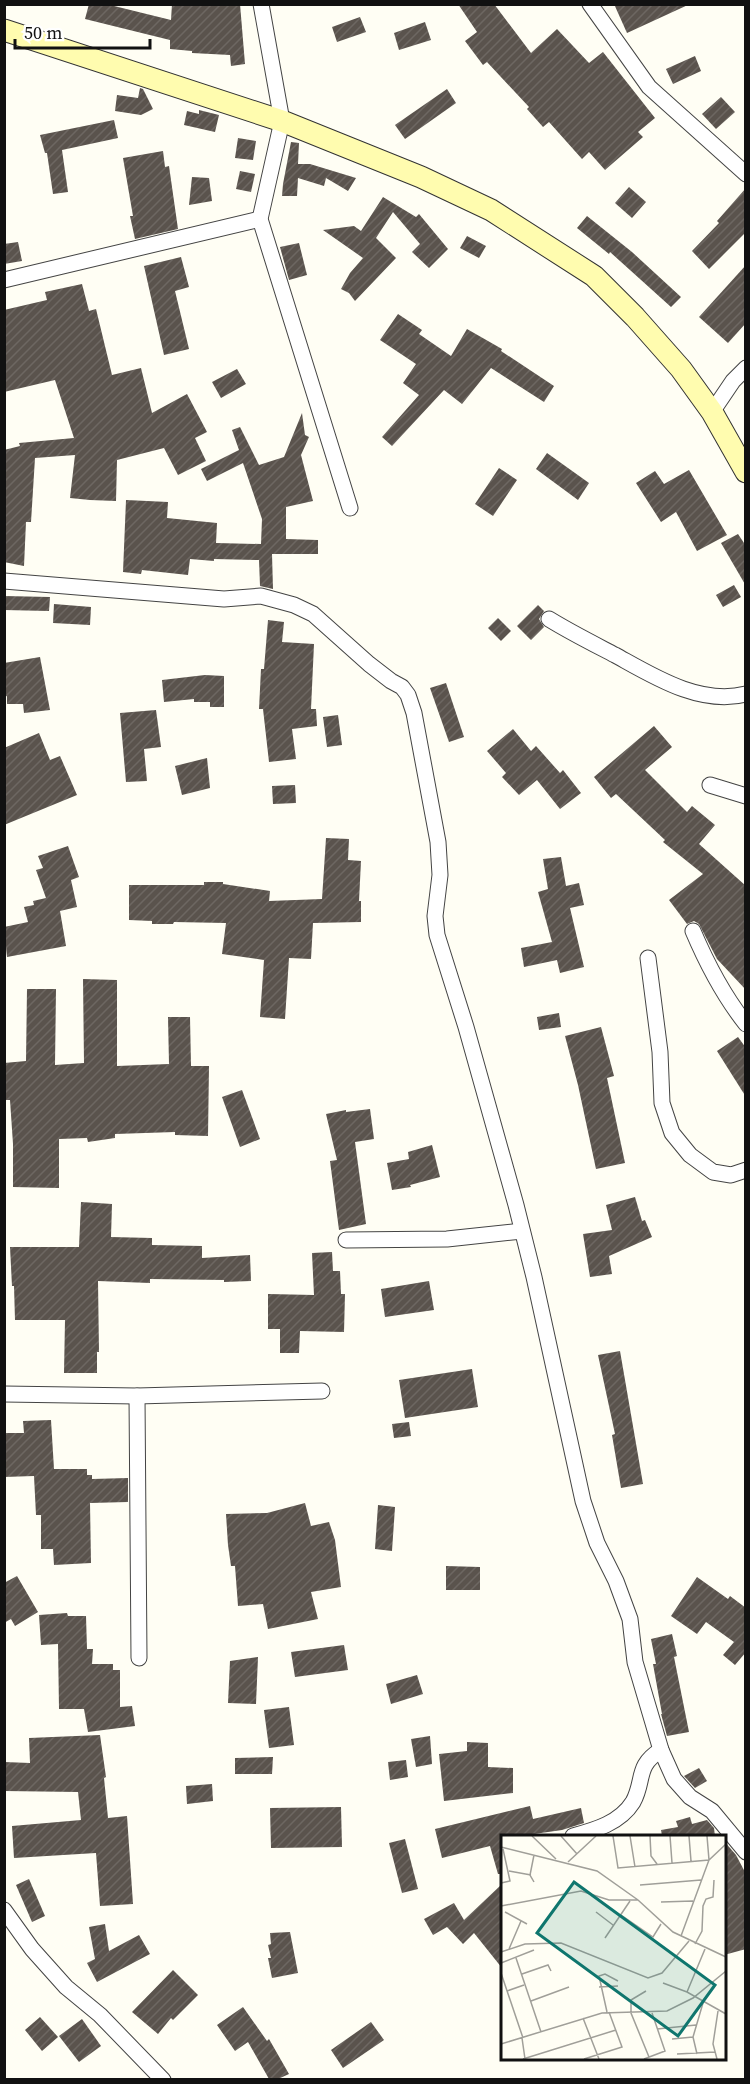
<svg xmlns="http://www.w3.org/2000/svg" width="750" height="2084" viewBox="0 0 750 2084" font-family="'Source Serif 4',serif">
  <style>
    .building { fill: url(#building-hatch) }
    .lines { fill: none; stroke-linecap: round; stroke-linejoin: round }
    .street-casing { stroke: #444; stroke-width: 17 }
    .secondary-casing { stroke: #333; stroke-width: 23 }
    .street { stroke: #fff; stroke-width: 15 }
    .secondary { stroke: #fffcaf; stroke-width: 21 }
    .inset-road { fill: none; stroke: #a09f99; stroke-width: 1.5 }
    .view { fill: #0f766e; fill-opacity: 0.15; stroke: #0f766e; stroke-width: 3 }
    .inset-edge { fill: none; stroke: #111; stroke-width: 3 }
  </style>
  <defs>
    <pattern id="building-hatch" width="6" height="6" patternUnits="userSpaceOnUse" patternTransform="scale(1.5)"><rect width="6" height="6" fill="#5a534d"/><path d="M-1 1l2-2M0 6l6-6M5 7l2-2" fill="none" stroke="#6d6762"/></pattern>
  </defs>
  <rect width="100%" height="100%" fill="#fffef4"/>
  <g class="building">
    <polygon points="89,4 106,4 171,20 172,4 240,4 245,64 231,66 230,55 192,53 192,51 170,49 170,40 85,19"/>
    <polygon points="458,4 494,4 531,53 557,29 589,63 603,52 655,118 638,132 643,137 605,170 589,152 582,159 549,122 543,127 527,109 529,107 487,62 483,65 465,41 477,32"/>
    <polygon points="614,4 690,4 627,33"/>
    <polygon points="360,17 366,32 337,42 332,27"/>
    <polygon points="425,22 431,40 399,50 394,33"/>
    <polygon points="695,56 701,71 673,84 666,69"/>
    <polygon points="140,88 143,89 153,109 141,115 115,111 117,95 138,98"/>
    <polygon points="447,89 456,103 405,139 395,125"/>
    <polygon points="721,97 735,112 716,129 702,114"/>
    <polygon points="199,110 219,115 215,132 184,125 187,111 199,114"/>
    <polygon points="114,120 118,138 62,150 68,192 53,194 47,153 45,153 40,135"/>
    <polygon points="238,138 256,141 253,160 235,158"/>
    <polygon points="291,142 299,143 298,164 310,164 356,178 348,191 326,178 324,186 298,178 297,196 282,196 283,184"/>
    <polygon points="163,151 165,167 169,166 178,229 135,239 130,216 133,216 123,158"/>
    <polygon points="240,171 255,174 251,192 236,189"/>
    <polygon points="192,177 209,178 212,201 189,205"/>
    <polygon points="629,187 646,202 632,218 615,203"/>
    <polygon points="746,188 746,232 709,269 692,251 719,223 717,221"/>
    <polygon points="383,197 416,217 419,214 448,249 429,268 412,252 420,244 393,212 376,238 396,258 355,301 349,293 341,289 350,273 363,258 323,230 354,226 361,231"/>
    <polygon points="587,216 632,252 681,297 671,307 610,252 609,254 577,228"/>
    <polygon points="467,236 486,246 479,258 460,248"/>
    <polygon points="18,242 22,261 4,264 4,244"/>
    <polygon points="299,243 307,275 289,280 280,247"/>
    <polygon points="181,257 189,287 175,291 189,349 164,355 144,266"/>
    <polygon points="746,265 746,323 728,343 699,317"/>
    <polygon points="82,284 89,311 96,309 112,375 141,368 152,413 187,394 207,432 195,438 206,461 178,475 164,448 117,460 116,501 90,500 70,498 75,455 35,458 31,522 26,522 24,566 4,562 4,450 20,446 19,443 74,438 55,380 4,392 4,310 47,300 45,292"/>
    <polygon points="398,314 422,330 419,334 451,356 467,329 502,349 501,351 554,386 544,402 491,368 462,404 444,390 392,446 382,437 419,395 403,383 416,364 380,340"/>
    <polygon points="237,369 246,384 221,398 212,382"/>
    <polygon points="302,413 305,435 309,437 301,455 313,501 286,507 286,539 318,540 318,554 272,554 273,589 260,586 259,560 214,559 214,561 190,559 188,575 142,570 141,574 123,572 126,500 168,502 167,518 217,523 216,543 261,544 262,519 243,463 207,481 201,469 239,450 232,430 240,427 259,465 284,457"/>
    <polygon points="547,453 589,483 578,500 536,469"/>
    <polygon points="499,468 517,480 493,516 475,504"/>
    <polygon points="689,470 727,535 697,551 676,512 661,522 636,483 655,471 664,484"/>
    <polygon points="738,534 746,546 746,586 721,543"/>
    <polygon points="734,585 741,597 723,607 716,595"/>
    <polygon points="4,596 50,597 49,611 4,610"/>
    <polygon points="54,604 91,607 90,625 53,623"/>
    <polygon points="538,605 544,611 539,619 544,627 531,640 517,626"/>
    <polygon points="498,618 511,631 501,641 488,628"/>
    <polygon points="268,620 284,622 282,642 314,644 311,709 316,709 317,726 292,729 296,759 269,762 263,709 259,709 261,669 264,669"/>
    <polygon points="40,657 50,710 24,713 23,704 7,704 7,696 4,697 4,663"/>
    <polygon points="205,675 224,676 224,707 210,707 210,702 194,702 194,699 164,702 162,680"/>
    <polygon points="446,683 464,737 449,742 430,688"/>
    <polygon points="156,710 161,747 144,749 147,781 126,782 120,713"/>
    <polygon points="338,715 342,745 327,747 323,717"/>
    <polygon points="654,726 672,747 645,770 687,812 692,806 715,825 699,844 746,886 746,990 717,959 699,924 694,921 687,924 669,900 703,874 663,842 665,840 616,794 611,798 594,777"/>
    <polygon points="513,729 531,751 536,746 560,773 563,770 581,793 560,809 537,780 519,795 502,777 506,773 487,751"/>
    <polygon points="39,733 50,760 60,756 77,795 4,825 4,748"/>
    <polygon points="207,758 210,788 182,795 175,766"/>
    <polygon points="295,785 296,803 273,804 272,786"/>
    <polygon points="326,838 349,839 348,860 361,861 359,901 361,901 361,922 313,923 311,959 289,958 285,1019 260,1017 264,960 222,954 226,923 174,922 173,924 152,924 152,921 129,920 129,885 204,885 204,882 223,882 223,884 270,891 269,901 322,899"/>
    <polygon points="68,846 79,877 71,880 77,907 60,911 66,946 7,957 4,927 28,922 24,907 34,905 33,901 46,898 36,870 43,868 38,856"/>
    <polygon points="561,857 566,886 579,883 584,905 570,908 584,967 560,973 557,960 524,967 521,948 552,942 538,892 548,889 543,859"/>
    <polygon points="83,979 117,980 117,1066 169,1064 168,1017 190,1017 191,1066 209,1066 208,1136 175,1135 175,1132 115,1134 115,1138 88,1142 87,1138 59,1139 59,1188 13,1187 13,1144 10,1100 5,1100 4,1063 26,1061 27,989 56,989 55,1065 84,1063"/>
    <polygon points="559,1013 561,1027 539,1030 537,1017"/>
    <polygon points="601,1027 614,1076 607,1078 625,1163 596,1169 578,1085 565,1036"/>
    <polygon points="738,1037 746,1048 746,1097 717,1051"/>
    <polygon points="242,1090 260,1139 240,1147 222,1097"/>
    <polygon points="370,1109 374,1139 355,1142 366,1224 339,1230 330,1161 337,1160 326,1114 346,1110 346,1112"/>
    <polygon points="432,1145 440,1177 410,1185 411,1187 392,1190 387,1163 409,1159 408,1152"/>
    <polygon points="635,1197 642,1221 645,1220 652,1237 609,1256 612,1274 590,1277 583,1234 612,1230 606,1205"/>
    <polygon points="81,1202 112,1204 111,1237 152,1238 152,1245 202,1246 202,1258 250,1255 251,1281 224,1282 224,1280 150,1279 150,1283 98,1281 99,1352 97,1352 97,1373 64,1373 65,1320 15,1320 14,1286 12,1286 10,1247 79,1247"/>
    <polygon points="332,1252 333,1271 340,1271 341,1294 345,1294 344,1332 300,1331 299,1353 280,1353 280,1329 268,1329 268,1294 314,1295 312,1253"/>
    <polygon points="429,1281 434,1310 385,1317 381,1289"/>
    <polygon points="620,1351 643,1484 621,1488 612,1435 615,1434 598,1355"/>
    <polygon points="472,1369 478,1407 405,1418 399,1380"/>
    <polygon points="51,1420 54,1469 87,1469 87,1475 92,1475 92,1479 128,1478 128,1502 90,1503 91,1563 54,1565 53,1549 41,1549 41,1515 36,1515 34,1476 4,1477 4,1433 24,1433 23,1421"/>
    <polygon points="409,1422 411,1436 394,1438 392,1424"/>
    <polygon points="305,1503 311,1526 329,1522 335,1540 341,1587 311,1592 318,1619 268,1629 263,1604 238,1606 235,1566 231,1566 228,1545 226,1514 267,1513"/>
    <polygon points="378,1505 395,1507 392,1551 375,1549"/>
    <polygon points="446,1566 480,1567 480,1590 446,1590"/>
    <polygon points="17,1576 38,1612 15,1626 11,1619 4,1623 4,1583"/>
    <polygon points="697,1577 728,1599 730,1596 746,1608 746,1652 735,1665 723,1655 734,1642 706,1622 697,1634 671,1616"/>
    <polygon points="67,1613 68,1616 86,1616 87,1649 93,1649 92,1664 113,1664 113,1670 120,1670 120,1707 132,1706 135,1726 88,1732 84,1709 59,1709 58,1644 41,1645 39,1615"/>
    <polygon points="672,1634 677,1656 674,1657 689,1732 667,1736 661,1714 662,1714 653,1664 656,1664 651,1639"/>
    <polygon points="344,1645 348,1670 295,1677 291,1652"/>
    <polygon points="258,1657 256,1704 228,1703 230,1661"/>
    <polygon points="417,1675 423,1694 391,1704 386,1684"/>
    <polygon points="289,1707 294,1745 269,1748 264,1710"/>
    <polygon points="100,1735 106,1777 104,1778 108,1818 127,1816 133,1904 100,1906 96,1853 14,1858 12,1826 81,1820 78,1792 4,1791 4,1762 30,1763 29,1738"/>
    <polygon points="430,1736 432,1764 416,1767 411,1739"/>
    <polygon points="467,1742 488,1743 488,1767 513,1768 513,1793 444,1801 439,1754 467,1751"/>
    <polygon points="273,1757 272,1774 235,1774 235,1758"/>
    <polygon points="406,1760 408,1777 390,1780 388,1762"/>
    <polygon points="699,1768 707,1781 695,1788 684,1776"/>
    <polygon points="212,1784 213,1801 187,1804 186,1786"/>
    <polygon points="530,1806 533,1819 581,1808 584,1823 562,1830 534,1834 534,1836 502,1836 502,1874 498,1874 490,1846 442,1858 435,1829"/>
    <polygon points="341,1807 342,1847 271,1848 270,1808"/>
    <polygon points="690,1817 692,1824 707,1820 714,1828 715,1836 662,1836 661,1830 678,1827 676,1821"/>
    <polygon points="405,1839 418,1889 402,1893 389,1843"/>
    <polygon points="724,1841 736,1855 746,1874 746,1949 724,1955"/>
    <polygon points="29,1879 45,1916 32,1922 16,1885"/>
    <polygon points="502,1884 502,1968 474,1933 463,1944 447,1927 433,1935 424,1919 454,1903 464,1920"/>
    <polygon points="105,1924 109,1951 139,1935 150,1954 97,1982 87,1963 95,1959 89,1927"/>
    <polygon points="290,1932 298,1973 272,1978 268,1958 271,1958 268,1945 271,1944 270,1933"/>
    <polygon points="173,1970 198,1995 173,2020 171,2018 158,2034 132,2012"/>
    <polygon points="243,2007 267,2041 269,2039 289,2074 278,2079 269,2079 248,2042 235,2051 217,2025"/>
    <polygon points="40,2017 58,2037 42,2051 25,2030"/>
    <polygon points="82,2019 101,2046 79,2062 59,2036"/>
    <polygon points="371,2022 384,2040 343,2068 331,2050"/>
  </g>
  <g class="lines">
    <g class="street-casing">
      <g id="street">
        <polyline points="261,4 282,121 260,219 350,508"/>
        <polyline points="590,4 649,87 746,174"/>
        <polyline points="4,280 260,219"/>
        <polyline points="712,412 733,381 746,368"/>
        <polyline points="4,581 224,599 261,596 294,605 313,614 369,664 391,681 402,687 408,695 414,713 438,842 440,875 435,916 437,935 466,1027 516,1205 534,1277 583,1501 597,1543 616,1581 630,1619 635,1662 661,1750 674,1779 690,1797 712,1811 746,1852"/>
        <path d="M549,619C570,632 592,643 615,655C653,676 700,706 746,694"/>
        <polyline points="710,785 746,796"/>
        <path d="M693,931C707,964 723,995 746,1024"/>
        <polyline points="648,958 660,1052 662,1103 672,1133 690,1155 713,1172 731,1175 746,1170"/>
        <polyline points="346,1240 447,1239 522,1231"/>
        <polyline points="4,1394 137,1396 322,1391"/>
        <polyline points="137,1396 139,1658"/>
        <path d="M573,1836C595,1830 620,1823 633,1802C645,1780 635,1766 661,1750"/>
        <polyline points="4,1910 32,1949 66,1987 100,2015 163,2080"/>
      </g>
    </g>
    <g class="secondary-casing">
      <polyline id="secondary" points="4,30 282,121 421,177 491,210 594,276 635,317 681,369 712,412 746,472"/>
    </g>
    <use href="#street" class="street"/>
    <use href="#secondary" class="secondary"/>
  </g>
  <g transform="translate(501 1835)">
    <rect width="225" height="225" fill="#fffef4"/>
    <path class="inset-road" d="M31,1L55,24M60,1L76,19M112,1L117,33L208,25L225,9M129,1L134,32M149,1L150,21L156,29M169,1L171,28M188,1L190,26M0,12L96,36L137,65L172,97L225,122M67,27L95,1M8,36L30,40M33,47L29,40L33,20M0,48L9,46L2,14M139,50L200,45M160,67L192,66M0,71L80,56L108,65H137M4,77L26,89M95,77L112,90M120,80L152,102L160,89M180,101L208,25L206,1M104,103L129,66M194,109L201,96L202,71L205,64L212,62L213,45M8,114L20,86M0,117L24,109L60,108L147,143L161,138L188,106M15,123L40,197M0,128L33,115M0,138L22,203M21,139L47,130L50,136M162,148L186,157L225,179M98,152L117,151M6,156L23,150M145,156L130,165V178L148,222M186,157L204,114M30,166L68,152M106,177L98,141L104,139L117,146M82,183L98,224M156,194L195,190M21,203L24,224M171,204L192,202M0,209L101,178L166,176L192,163L225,136M176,219L214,217M196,219L192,202L202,168M22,224L115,195M83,224L121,212L108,177M143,224L164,216L151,178M216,224L212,209L217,176"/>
    <path class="view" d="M73,47L214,150L177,201L36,98Z"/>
    <rect width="225" height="225" class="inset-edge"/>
  </g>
  <rect width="750" height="2084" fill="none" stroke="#111111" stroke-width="12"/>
  <path d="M15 39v9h135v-9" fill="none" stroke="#111111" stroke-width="3"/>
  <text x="24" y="39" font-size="18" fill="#111111" stroke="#ffffff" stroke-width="4.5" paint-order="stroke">50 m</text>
</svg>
